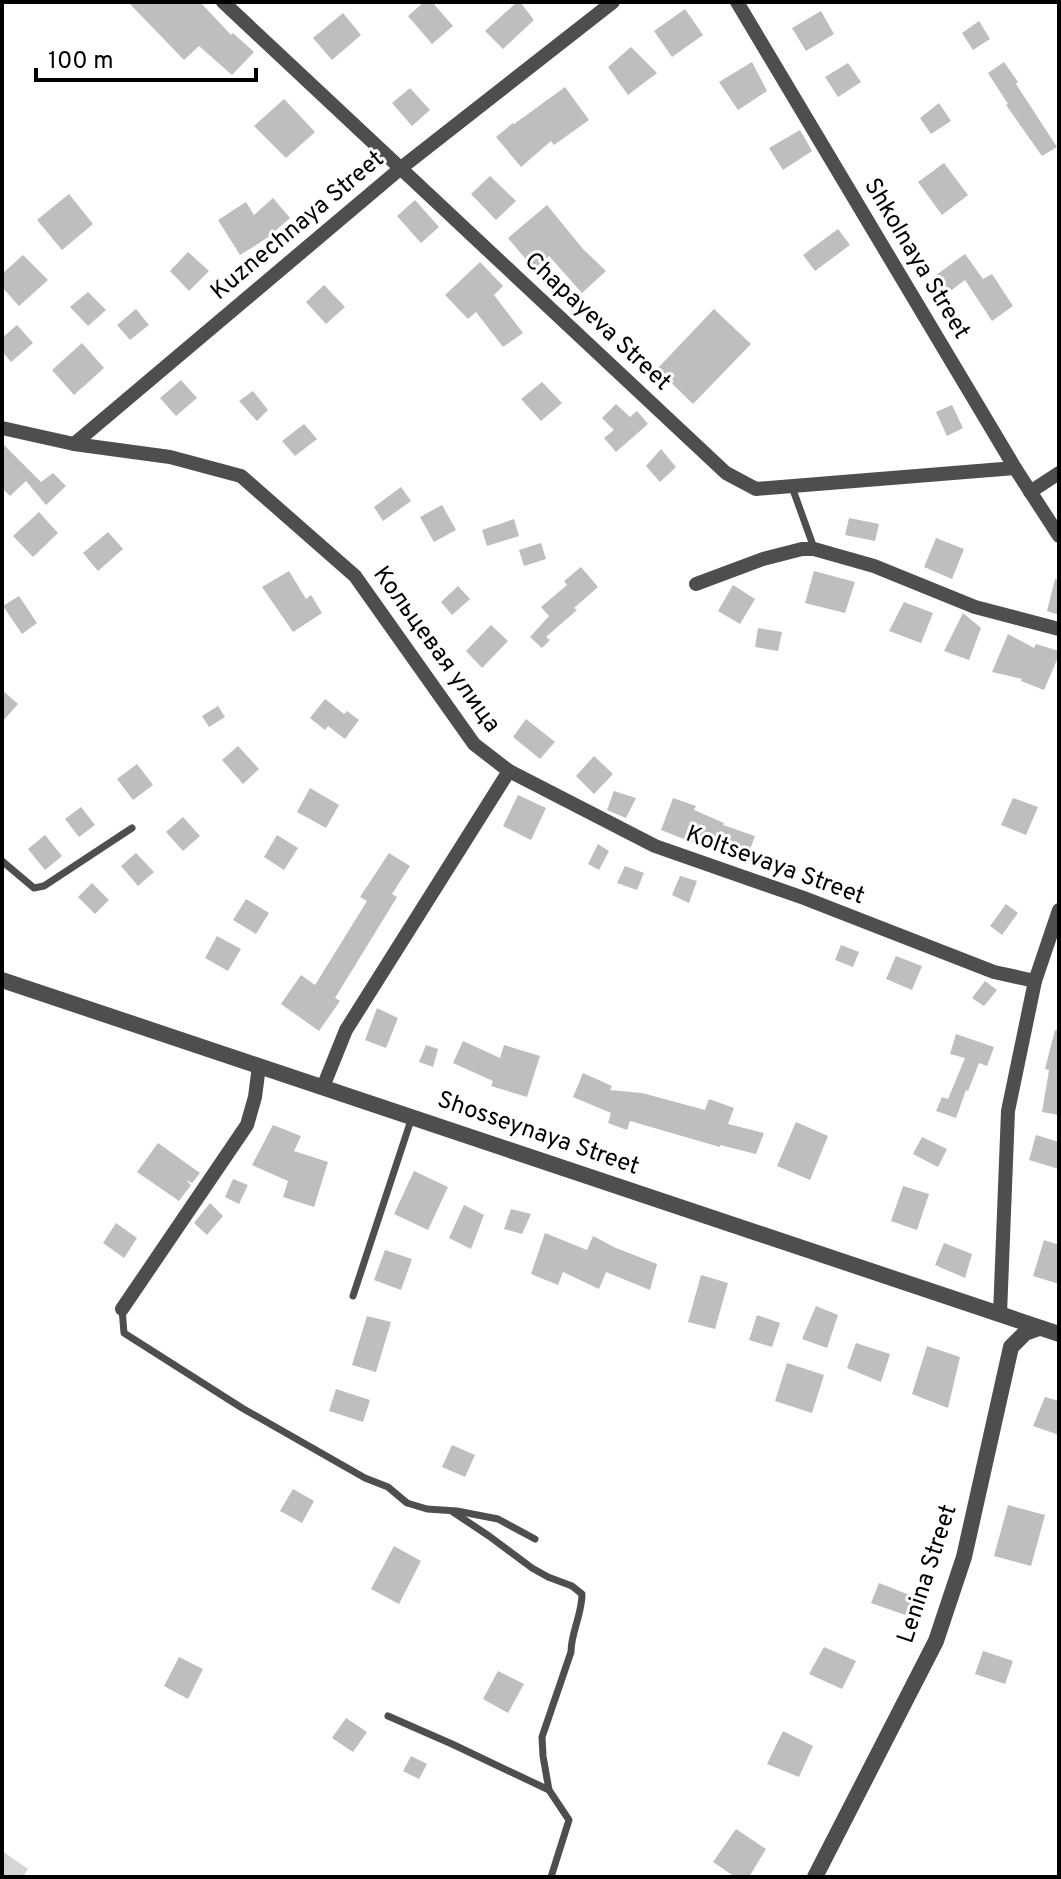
<svg xmlns="http://www.w3.org/2000/svg" width="1061" height="1879" viewBox="0 0 1061 1879" font-family="Overpass,sans-serif">
  <style>
    .green { fill: #d5d5d5 }
    .building { fill: #bebebe }
    .lines { fill: none; stroke-linecap: round; stroke-linejoin: round }
    .service { stroke: #4e4e4e; stroke-width: 7 }
    .minor { stroke: #4e4e4e; stroke-width: 14 }
    .tertiary { stroke: #4e4e4e; stroke-width: 16 }
    .labels { text-anchor: middle; dominant-baseline: central; stroke-width: 6; stroke-linejoin: round; paint-order: stroke }
    .street-label { font-size: 24px; fill: #000; stroke: #fff }
  </style>
  <rect width="100%" height="100%" fill="#fff"/>
  <polygon class="green" points="2,1851 28,1869 23,1877 2,1877"/>
  <g class="building">
    <polygon points="128,2 200,2 231,35 233,33 254,52 232,75 199,46 184,60"/>
    <polygon points="424,2 432,2 453,26 432,44 408,16"/>
    <polygon points="517,2 520,2 534,20 503,49 485,31"/>
    <polygon points="685,9 703,35 672,57 654,31"/>
    <polygon points="821,11 834,34 806,51 792,28"/>
    <polygon points="343,13 361,35 332,60 313,38"/>
    <polygon points="979,21 990,39 973,50 962,33"/>
    <polygon points="631,47 657,73 628,95 608,67"/>
    <polygon points="752,62 767,91 738,110 719,82"/>
    <polygon points="1004,62 1018,82 1016,84 1057,147 1042,156 1006,105 1008,104 988,73"/>
    <polygon points="848,63 861,82 838,97 825,77"/>
    <polygon points="565,87 589,120 554,145 551,141 521,167 496,137 513,123 514,124"/>
    <polygon points="410,88 430,110 412,126 392,103"/>
    <polygon points="284,99 315,132 286,158 254,126"/>
    <polygon points="939,103 951,121 931,134 920,118"/>
    <polygon points="800,130 812,151 783,170 769,148"/>
    <polygon points="944,163 968,195 942,215 918,182"/>
    <polygon points="490,176 516,201 496,220 471,194"/>
    <polygon points="69,194 93,224 62,250 37,220"/>
    <polygon points="273,198 290,218 267,238 240,255 218,220 246,202 254,215"/>
    <polygon points="415,200 439,227 421,243 397,216"/>
    <polygon points="547,205 583,249 606,271 582,293 549,256 534,269 508,238"/>
    <polygon points="838,229 850,245 815,271 803,255"/>
    <polygon points="188,252 209,271 189,291 170,271"/>
    <polygon points="965,254 983,279 992,274 1013,306 992,321 965,280 945,295 932,278"/>
    <polygon points="23,255 48,280 19,306 2,287 2,274"/>
    <polygon points="480,262 503,286 494,295 523,333 503,347 476,312 468,319 445,295"/>
    <polygon points="324,285 345,307 326,324 306,302"/>
    <polygon points="88,292 106,310 88,326 70,307"/>
    <polygon points="136,309 149,325 130,340 117,325"/>
    <polygon points="714,309 751,344 693,404 657,369"/>
    <polygon points="17,325 33,343 11,362 2,351 2,338"/>
    <polygon points="82,343 104,368 74,395 52,370"/>
    <polygon points="181,380 197,398 176,416 160,398"/>
    <polygon points="542,382 562,403 541,421 521,399"/>
    <polygon points="253,391 268,410 257,421 239,401"/>
    <polygon points="616,404 630,417 637,411 648,424 616,452 604,438 614,430 602,418"/>
    <polygon points="952,405 963,428 947,436 936,412"/>
    <polygon points="304,424 317,439 295,456 282,441"/>
    <polygon points="2,443 41,482 53,473 66,486 46,505 26,481 10,496 2,488"/>
    <polygon points="661,449 676,467 660,482 646,466"/>
    <polygon points="401,487 411,501 383,521 374,507"/>
    <polygon points="442,505 456,530 434,542 420,517"/>
    <polygon points="39,512 58,533 33,557 13,536"/>
    <polygon points="849,518 879,524 875,541 845,535"/>
    <polygon points="514,519 519,536 487,546 482,530"/>
    <polygon points="108,532 123,549 98,571 83,553"/>
    <polygon points="936,538 964,549 952,579 924,567"/>
    <polygon points="541,543 546,559 524,566 519,550"/>
    <polygon points="581,567 598,587 574,608 577,610 546,637 550,640 542,648 530,637 549,616 541,607 567,585 564,581"/>
    <polygon points="289,571 306,599 311,595 322,613 293,632 262,587"/>
    <polygon points="814,571 855,582 845,613 805,603"/>
    <polygon points="1055,579 1059,580 1059,615 1047,611"/>
    <polygon points="733,585 755,599 740,624 718,611"/>
    <polygon points="458,586 470,599 452,615 441,602"/>
    <polygon points="19,596 37,623 22,634 3,606"/>
    <polygon points="904,602 933,613 921,643 889,631"/>
    <polygon points="963,613 981,628 969,660 944,651"/>
    <polygon points="491,625 508,641 482,668 466,651"/>
    <polygon points="758,628 782,632 778,651 755,647"/>
    <polygon points="1008,634 1034,648 1036,644 1059,651 1059,655 1044,690 1021,681 1022,679 992,672"/>
    <polygon points="2,690 18,704 2,722"/>
    <polygon points="325,699 344,714 347,711 359,720 345,739 328,726 325,730 310,718"/>
    <polygon points="218,706 225,717 209,727 202,716"/>
    <polygon points="526,719 555,742 540,759 513,737"/>
    <polygon points="238,746 259,769 243,784 222,760"/>
    <polygon points="594,756 613,774 594,794 576,776"/>
    <polygon points="137,764 153,785 133,800 117,779"/>
    <polygon points="310,788 339,805 326,828 297,812"/>
    <polygon points="614,791 636,798 626,818 607,810"/>
    <polygon points="518,795 546,808 531,840 503,826"/>
    <polygon points="673,798 696,806 694,810 724,823 723,825 755,836 745,863 661,830"/>
    <polygon points="1013,798 1038,807 1026,835 1001,825"/>
    <polygon points="81,807 95,825 79,837 65,819"/>
    <polygon points="183,817 200,836 183,851 166,832"/>
    <polygon points="45,835 62,856 45,870 28,849"/>
    <polygon points="277,835 298,848 284,870 264,857"/>
    <polygon points="598,844 609,851 599,870 588,864"/>
    <polygon points="136,853 154,872 138,886 121,866"/>
    <polygon points="389,853 410,866 392,894 397,897 335,998 340,1001 319,1031 281,1004 301,975 315,985 367,901 360,897"/>
    <polygon points="625,866 644,873 637,890 617,883"/>
    <polygon points="680,876 697,881 689,903 672,895"/>
    <polygon points="92,883 109,900 95,914 78,897"/>
    <polygon points="246,899 269,913 256,934 233,920"/>
    <polygon points="1006,904 1018,913 1002,935 990,926"/>
    <polygon points="217,936 241,949 228,971 205,958"/>
    <polygon points="841,945 859,952 853,967 835,960"/>
    <polygon points="896,956 922,966 912,990 886,979"/>
    <polygon points="985,981 997,990 984,1006 972,998"/>
    <polygon points="377,1008 398,1018 386,1048 365,1040"/>
    <polygon points="1055,1030 1059,1030 1059,1115 1042,1112 1049,1070 1045,1069"/>
    <polygon points="956,1034 994,1047 987,1066 979,1063 968,1091 966,1090 956,1118 936,1111 942,1097 948,1099 965,1058 950,1054"/>
    <polygon points="463,1041 500,1058 504,1045 540,1056 527,1097 491,1086 493,1081 453,1063"/>
    <polygon points="426,1045 438,1049 433,1067 419,1062"/>
    <polygon points="583,1073 612,1086 610,1090 642,1093 705,1110 709,1099 734,1108 728,1124 764,1133 756,1154 720,1145 720,1147 630,1121 627,1130 608,1123 611,1113 573,1097"/>
    <polygon points="796,1122 828,1136 810,1180 777,1166"/>
    <polygon points="273,1125 301,1136 294,1151 328,1162 314,1207 283,1197 288,1181 252,1165"/>
    <polygon points="1036,1135 1059,1142 1059,1169 1029,1160"/>
    <polygon points="922,1137 947,1149 938,1167 913,1154"/>
    <polygon points="158,1143 200,1173 192,1183 186,1180 191,1185 179,1201 137,1172"/>
    <polygon points="414,1171 448,1187 428,1230 394,1214"/>
    <polygon points="233,1179 248,1185 239,1204 225,1197"/>
    <polygon points="903,1186 929,1194 917,1230 891,1221"/>
    <polygon points="210,1203 223,1216 207,1235 194,1223"/>
    <polygon points="464,1205 484,1215 471,1249 449,1238"/>
    <polygon points="511,1209 531,1214 522,1234 504,1229"/>
    <polygon points="116,1223 137,1238 124,1258 103,1243"/>
    <polygon points="545,1233 587,1250 593,1236 616,1248 657,1264 650,1290 606,1272 599,1289 563,1272 558,1285 531,1274"/>
    <polygon points="1044,1240 1059,1245 1059,1284 1033,1276"/>
    <polygon points="944,1243 972,1254 965,1278 935,1265"/>
    <polygon points="385,1250 412,1259 401,1290 374,1280"/>
    <polygon points="701,1275 728,1283 715,1329 688,1322"/>
    <polygon points="816,1306 838,1315 827,1348 802,1339"/>
    <polygon points="757,1315 780,1323 772,1347 749,1340"/>
    <polygon points="367,1316 391,1322 376,1372 352,1365"/>
    <polygon points="856,1343 890,1354 881,1382 847,1368"/>
    <polygon points="927,1346 960,1357 948,1408 912,1394"/>
    <polygon points="787,1363 824,1375 812,1413 775,1401"/>
    <polygon points="336,1389 370,1400 363,1422 329,1411"/>
    <polygon points="1045,1397 1059,1401 1059,1435 1033,1426"/>
    <polygon points="452,1445 475,1455 465,1477 442,1467"/>
    <polygon points="293,1489 314,1501 302,1523 280,1511"/>
    <polygon points="1008,1505 1045,1515 1031,1566 994,1556"/>
    <polygon points="394,1546 421,1561 399,1604 371,1589"/>
    <polygon points="879,1583 917,1598 911,1617 871,1603"/>
    <polygon points="824,1647 856,1661 842,1689 809,1674"/>
    <polygon points="983,1651 1013,1661 1005,1684 975,1674"/>
    <polygon points="179,1657 203,1669 188,1699 164,1686"/>
    <polygon points="498,1671 524,1684 508,1713 483,1699"/>
    <polygon points="346,1718 367,1732 353,1752 332,1738"/>
    <polygon points="783,1731 813,1746 799,1777 767,1764"/>
    <polygon points="411,1756 427,1764 419,1779 403,1771"/>
    <polygon points="736,1829 766,1849 749,1877 735,1877 713,1862"/>
  </g>
  <g class="lines">
    <g class="service">
      <polyline points="792,487 814,548"/>
      <polyline points="2,861 34,888 44,886 132,828"/>
      <polyline points="353,1296 412,1117"/>
      <polyline points="122,1309 124,1333 242,1408 365,1478 388,1487 407,1503 427,1509 457,1511 498,1519 535,1539"/>
      <path d="M453,1512L489,1536L532,1568L548,1577L572,1586L582,1594C582,1615 571,1632 571,1652L542,1737L543,1756L549,1790"/>
      <polyline points="388,1716 452,1744 549,1790 569,1820 551,1877"/>
    </g>
    <g class="minor">
      <polyline points="223,2 726,473 756,489 1015,468"/>
      <polyline points="737,2 1015,468 1059,536"/>
      <polyline points="2,428 74,444 401,168 613,2"/>
      <polyline points="74,444 170,457 241,476 355,576 474,744 509,771 655,846 804,898 994,972 1035,981"/>
      <polyline points="1030,492 1059,473"/>
      <polyline points="696,584 763,559 802,549 814,549 874,566 975,607 1059,629"/>
      <polyline points="323,1087 346,1030 509,771"/>
      <polyline points="122,1309 247,1125 255,1097 259,1066"/>
      <polyline points="1000,1314 1008,1111 1035,981 1059,910"/>
    </g>
    <g class="tertiary">
      <polyline points="2,980 1059,1334"/>
      <polyline points="815,1877 936,1641 964,1557 1011,1347 1025,1333 1039,1328"/>
    </g>
  </g>
  <g class="labels">
    <g class="street-label">
      <text transform="translate(298 226) rotate(-40)">Kuznechnaya Street</text>
      <text transform="translate(916 259) rotate(59)">Shkolnaya Street</text>
      <text transform="translate(597 322) rotate(43)">Chapayeva Street</text>
      <text transform="translate(436 650) rotate(54)">Кольцевая улица</text>
      <text transform="translate(775 866) rotate(20)">Koltsevaya Street</text>
      <text transform="translate(538 1134) rotate(19)">Shosseynaya Street</text>
      <text transform="translate(928 1574) rotate(-72)">Lenina Street</text>
    </g>
  </g>
  <rect width="1061" height="1879" fill="none" stroke="#000000" stroke-width="8"/>
  <path d="M36 68v12h220v-12" fill="none" stroke="#000000" stroke-width="4"/>
  <text x="48" y="68" font-size="24" fill="#000000" stroke="#ffffff" stroke-width="6" paint-order="stroke">100 m</text>
</svg>
